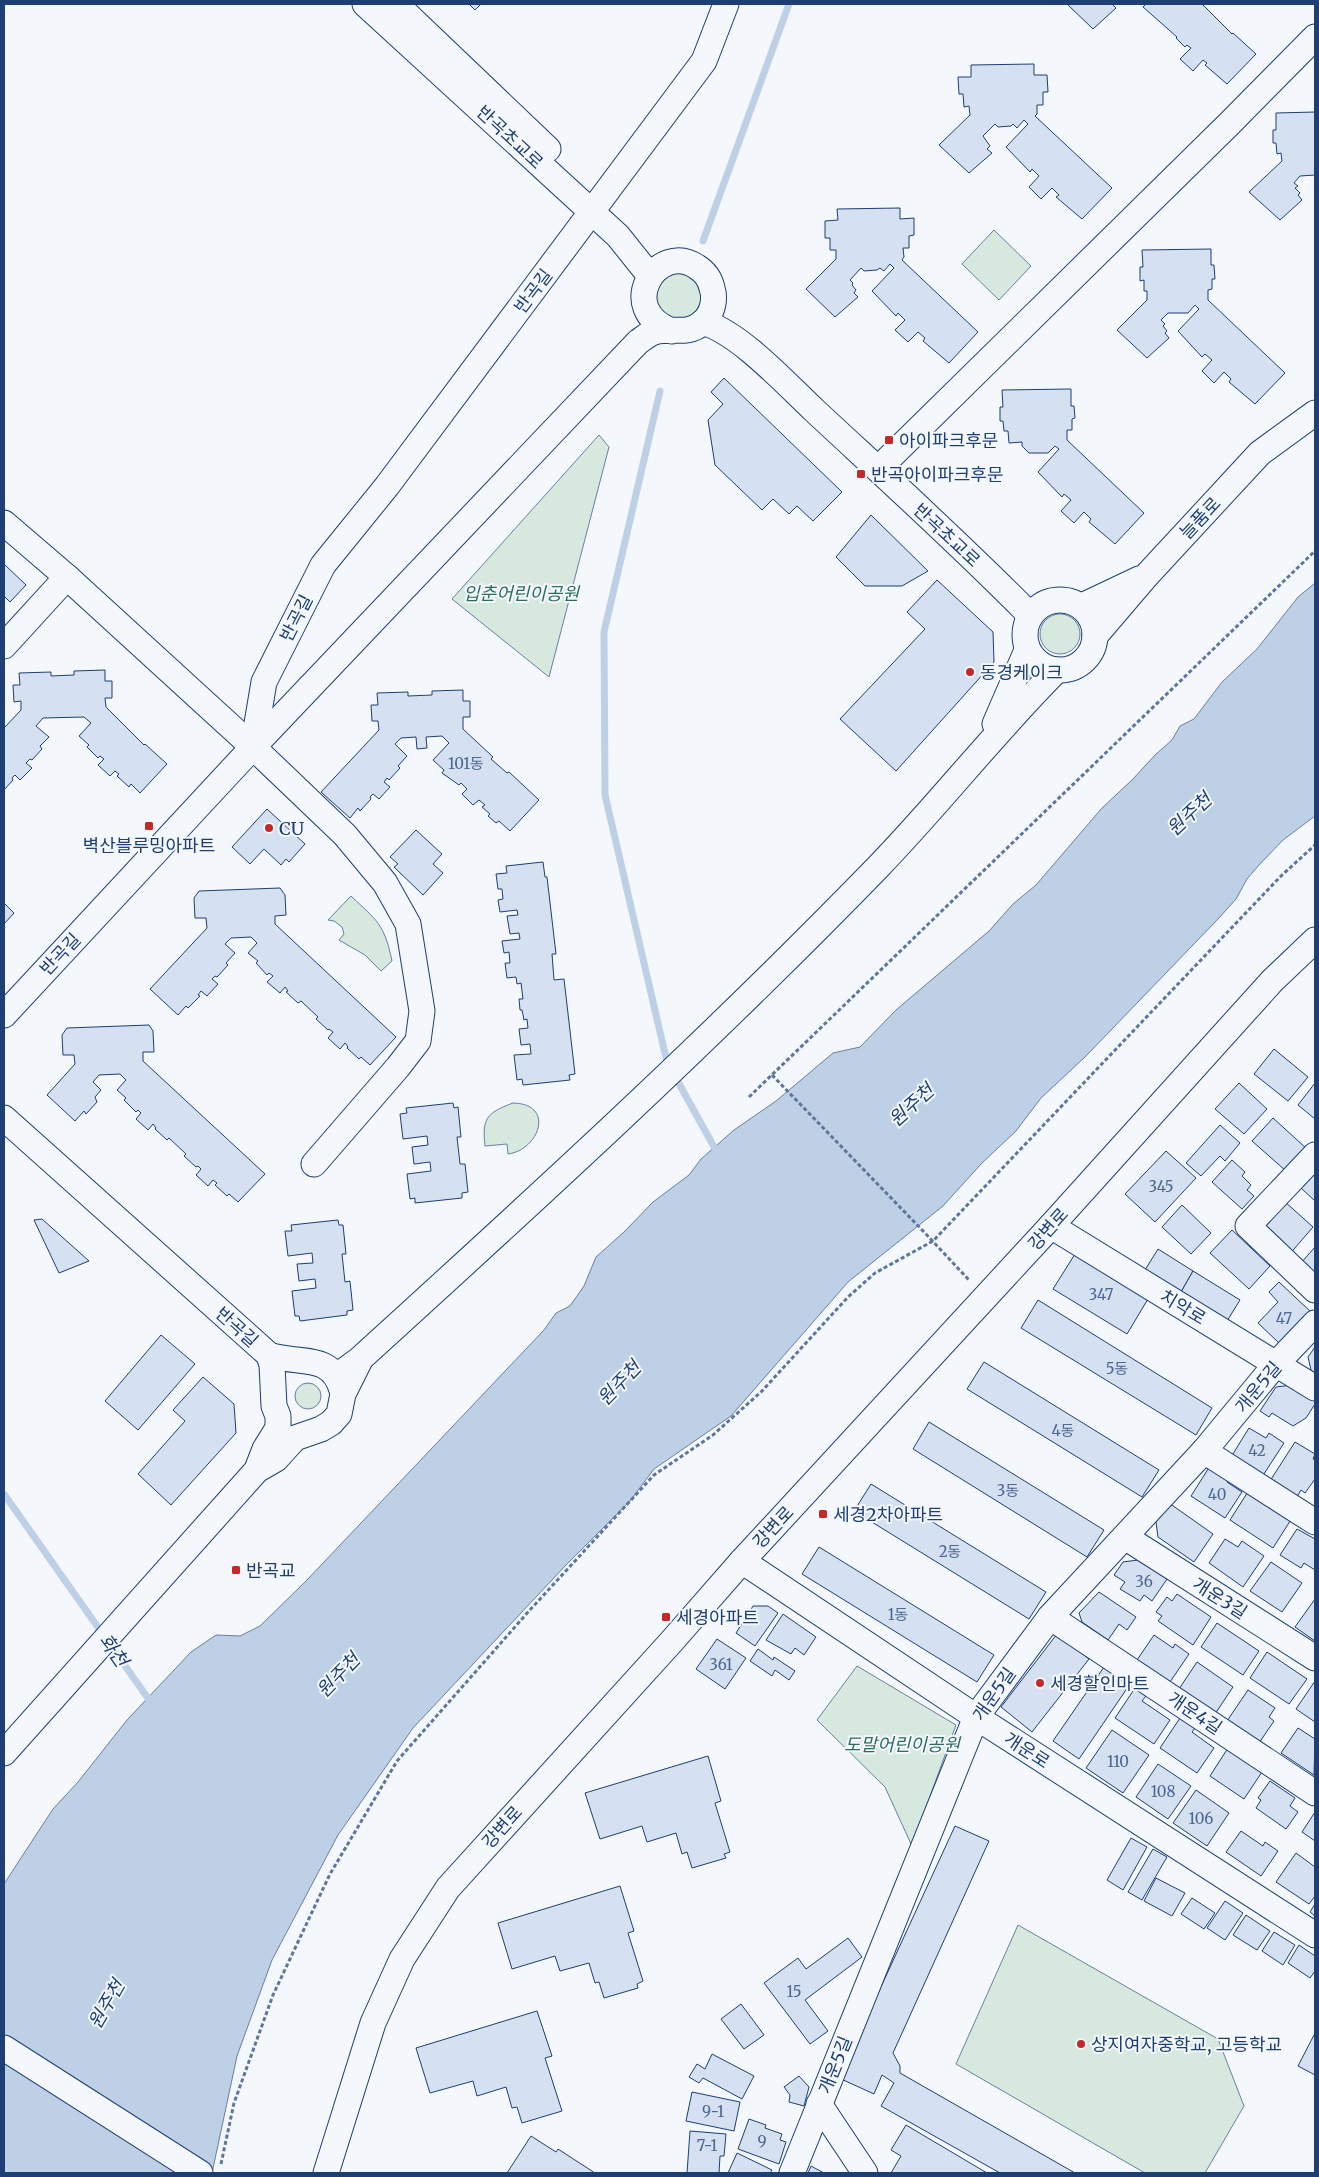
<svg xmlns="http://www.w3.org/2000/svg" width="1319" height="2177" viewBox="0 0 1319 2177" font-family="Merriweather,'Noto Sans KR',serif">
  <style>
    .green { fill: #d7e8df; stroke: #687fa3 }
    .water { fill: #bed0e5; stroke: #687fa3 }
    .lines { fill: none; stroke-linecap: round; stroke-linejoin: round }
    .stream { stroke: #bed0e5; stroke-width: 7 }
    .building { fill: #d5e0f0; stroke: #1d3f73 }
    .minor-casing { stroke: #1d3f73; stroke-width: 27 }
    .path { stroke: #5e769c; stroke-width: 3; stroke-dasharray: 4 2.5; stroke-linecap: butt }
    .minor { stroke: #f4f7fb; stroke-width: 25 }
    .poi-dot { fill: #c62828; stroke: #f4f7fb; stroke-width: 2 }
    .labels { text-anchor: middle; dominant-baseline: central; stroke-width: 4; stroke-linejoin: round; paint-order: stroke }
    .number-label { font-size: 15px; fill: #4b6792 }
    .street-label { font-size: 18px; fill: #1d3f73; stroke: #f4f7fb }
    .poi-label { font-size: 18px; fill: #1d3f73; stroke: #f4f7fb; text-anchor: start }
    .park-label { font-size: 18px; font-style: italic; fill: #2c6c60; stroke: #f4f7fb }
    .water-label { font-size: 19px; font-style: italic; fill: #1d3f73; stroke: #f4f7fb }
  </style>
  <rect width="100%" height="100%" fill="#f4f7fb"/>
  <g class="green">
    <polygon points="994,230 1031,266 999,300 962,264"/>
    <path d="M672,273L689,274L701,286L703,301L696,315L674,321L656,306C654,285 655,284 672,273Z"/>
    <polygon points="599,435 609,447 549,677 452,599"/>
    <circle cx="1060" cy="634" r="20"/>
    <path d="M351,896C377,921 384,923 392,961L381,971L365,955L339,940L344,934L342,927L334,921L328,920Z"/>
    <path d="M513,1103C556,1104 539,1150 508,1154L507,1144L485,1146C482,1119 486,1113 513,1103Z"/>
    <circle cx="308" cy="1396" r="13"/>
    <polygon points="857,1666 956,1725 912,1846 885,1787 817,1720"/>
    <polygon points="1018,1925 1218,2039 1244,2106 1205,2173 1145,2173 956,2064"/>
  </g>
  <polygon class="water" points="1315,583 1315,816 1283,840 1259,865 1247,879 1236,899 1219,918 1085,1057 1041,1098 1016,1131 982,1163 943,1206 848,1282 731,1416 654,1469 630,1501 567,1564 413,1728 338,1835 272,1960 237,2056 212,2173 4,2173 4,1884 53,1809 78,1782 127,1720 191,1652 216,1635 240,1636 260,1626 306,1581 544,1330 556,1313 570,1306 584,1286 596,1257 624,1232 653,1202 689,1175 701,1159 734,1130 776,1101 833,1053 860,1047 896,1010 989,931 1013,904 1036,885 1102,808 1133,779 1155,755 1172,740 1180,726 1194,719 1222,682 1257,649 1298,597"/>
  <g class="lines">
    <g class="stream">
      <polyline points="703,241 789,4"/>
      <polyline points="660,391 604,632 605,795 667,1062 718,1154"/>
      <polyline points="4,1494 152,1704"/>
    </g>
  </g>
  <g class="building">
    <polygon points="469,4 481,4 475,10"/>
    <polygon points="469,4 481,4 475,10"/>
    <polygon points="1067,4 1112,4 1116,8 1093,29"/>
    <polygon points="1146,4 1202,4 1232,34 1233,33 1256,54 1227,84 1205,65 1207,63 1203,60 1193,71 1180,59 1191,48 1187,45 1185,47 1176,38 1177,37 1143,7"/>
    <polygon points="1034,64 1034,75 1047,75 1048,92 1043,92 1043,105 1037,105 1037,114 1035,116 1112,188 1082,219 1056,197 1059,195 1052,188 1041,199 1029,187 1039,176 1032,169 1030,172 1006,147 1028,124 1024,120 1017,128 1013,124 1011,126 998,127 995,124 983,136 990,146 987,149 992,153 969,173 939,145 970,115 969,106 964,107 963,94 959,94 958,77 971,77 971,65"/>
    <polygon points="1315,112 1315,175 1300,176 1294,183 1298,186 1295,188 1300,193 1298,195 1302,200 1280,220 1249,192 1282,161 1281,153 1277,154 1276,143 1273,143 1273,130 1276,130 1276,113"/>
    <polygon points="900,208 900,219 914,218 914,235 909,236 909,248 903,248 904,257 902,260 978,332 949,363 923,341 925,338 918,332 908,342 895,330 905,320 898,313 896,316 872,291 894,268 890,264 884,271 880,268 877,270 864,271 861,268 850,280 853,283 852,285 856,290 854,293 858,297 835,317 806,289 836,259 836,250 830,250 830,238 825,238 825,221 838,220 837,209"/>
    <polygon points="1211,249 1211,265 1214,265 1215,279 1212,279 1212,289 1208,290 1208,300 1285,373 1255,404 1229,382 1231,379 1224,372 1214,383 1202,371 1212,360 1205,354 1202,357 1178,331 1199,309 1195,305 1188,313 1168,313 1161,320 1165,324 1163,326 1167,331 1165,333 1169,338 1147,358 1117,330 1147,300 1147,291 1144,291 1144,280 1140,281 1140,267 1143,267 1142,250"/>
    <polygon points="724,378 842,492 813,521 797,506 789,514 773,499 762,510 715,465 708,420 723,404 711,392"/>
    <polygon points="1071,389 1071,406 1074,406 1075,418 1072,419 1072,430 1067,430 1067,440 1144,513 1115,544 1089,522 1091,519 1084,512 1074,523 1061,511 1071,500 1064,494 1062,497 1038,472 1059,449 1055,446 1048,453 1029,453 1022,446 1022,442 1009,443 1008,431 1004,431 1003,421 1000,421 1000,407 1003,407 1002,390"/>
    <polygon points="871,515 928,571 902,586 865,586 836,557"/>
    <polygon points="4,564 26,585 10,602 4,596"/>
    <polygon points="937,580 993,632 994,662 896,771 840,719 925,629 907,612"/>
    <polygon points="105,670 105,681 112,681 112,698 105,698 106,707 144,745 145,744 167,764 140,793 131,784 129,787 117,776 119,774 115,771 110,776 98,765 104,759 100,756 98,758 87,747 89,745 79,736 91,723 84,717 43,718 36,726 49,737 40,746 42,749 32,760 30,759 26,763 32,768 20,780 15,775 12,778 13,780 4,790 4,728 21,710 21,701 14,702 13,685 20,685 19,673 51,672 51,676 74,675 74,671"/>
    <polygon points="463,690 463,701 470,701 470,717 463,717 463,729 493,757 491,759 507,773 509,772 539,800 510,831 499,821 496,823 488,816 490,814 482,807 485,805 479,800 473,805 462,794 467,789 461,783 459,785 442,773 444,770 433,760 449,743 442,736 426,737 427,748 417,749 416,737 401,738 395,744 407,756 398,766 400,768 389,780 387,778 384,782 390,787 379,799 373,794 370,797 371,799 360,811 358,808 350,818 321,792 379,730 378,721 372,721 371,705 378,705 377,693 408,692 408,696 432,695 432,691"/>
    <polygon points="267,809 305,844 289,862 286,859 281,865 264,849 250,864 232,847"/>
    <polygon points="416,830 442,854 433,864 443,873 423,895 394,867 398,864 390,857"/>
    <polygon points="543,862 545,877 547,877 556,954 552,954 554,980 564,979 575,1074 569,1075 570,1080 523,1085 522,1079 517,1080 514,1055 531,1054 530,1044 521,1045 519,1029 528,1028 527,1019 524,1020 522,1010 520,1010 519,999 523,999 521,983 517,984 516,977 507,978 505,963 510,963 509,952 504,953 502,941 520,939 519,933 510,934 507,916 518,915 517,910 500,912 498,900 503,899 502,889 498,889 496,874 507,873 506,866"/>
    <polygon points="280,888 285,895 286,915 275,916 275,924 396,1037 370,1065 361,1057 359,1059 347,1048 348,1047 345,1043 340,1049 328,1038 333,1032 329,1029 328,1030 316,1019 318,1017 301,1001 298,1003 286,992 288,991 285,987 280,993 267,982 273,976 269,973 267,975 256,963 258,961 248,953 257,943 251,937 231,938 225,944 235,953 226,963 228,965 217,977 215,976 212,979 218,984 207,996 201,991 198,995 200,996 188,1008 186,1006 178,1015 150,989 207,928 206,918 195,918 194,898 199,891"/>
    <polygon points="4,903 14,913 4,924"/>
    <polygon points="149,1025 153,1031 154,1052 143,1052 143,1061 265,1174 238,1202 229,1194 227,1196 215,1185 217,1183 213,1180 208,1186 196,1175 201,1169 198,1166 196,1167 184,1156 186,1154 169,1138 167,1140 155,1129 156,1128 153,1124 148,1130 136,1119 141,1113 138,1110 136,1112 124,1100 126,1098 117,1090 126,1080 120,1074 99,1075 93,1082 101,1090 95,1097 97,1102 86,1114 84,1111 75,1121 47,1095 75,1064 74,1055 63,1055 62,1035 67,1028"/>
    <polygon points="1274,1049 1308,1077 1288,1101 1254,1074"/>
    <polygon points="1239,1083 1267,1109 1244,1134 1215,1109"/>
    <polygon points="1315,1083 1315,1119 1298,1105"/>
    <polygon points="453,1103 454,1108 458,1107 461,1137 457,1137 460,1164 465,1164 468,1192 462,1193 462,1198 415,1203 415,1198 410,1199 407,1174 431,1171 430,1162 414,1164 412,1147 428,1145 427,1136 403,1139 400,1114 407,1113 406,1108"/>
    <polygon points="1273,1118 1307,1149 1286,1171 1252,1141"/>
    <polygon points="1220,1125 1240,1143 1225,1161 1220,1156 1201,1176 1186,1163"/>
    <polygon points="1166,1151 1196,1178 1155,1222 1125,1194"/>
    <polygon points="1232,1160 1245,1172 1242,1176 1251,1185 1247,1190 1254,1196 1242,1209 1212,1182"/>
    <polygon points="1315,1172 1315,1201 1301,1188"/>
    <polygon points="1284,1201 1313,1227 1288,1256 1267,1237 1266,1221"/>
    <polygon points="1182,1205 1211,1233 1191,1254 1162,1227"/>
    <polygon points="42,1219 89,1261 59,1273 34,1220"/>
    <polygon points="338,1220 339,1225 343,1225 346,1254 342,1254 345,1282 350,1281 353,1310 347,1311 347,1315 300,1321 299,1316 295,1316 292,1291 316,1288 315,1279 299,1281 297,1264 313,1263 312,1253 288,1256 285,1231 292,1231 291,1225"/>
    <polygon points="1232,1230 1270,1266 1249,1289 1210,1253"/>
    <polygon points="1315,1247 1315,1275 1301,1263"/>
    <polygon points="1158,1249 1193,1271 1181,1292 1145,1270"/>
    <polygon points="1075,1254 1148,1299 1127,1334 1053,1289"/>
    <polygon points="1193,1271 1240,1300 1227,1321 1181,1292"/>
    <polygon points="1279,1282 1311,1312 1280,1344 1258,1323 1278,1302 1269,1292"/>
    <polygon points="1038,1300 1212,1408 1196,1435 1021,1328"/>
    <polygon points="161,1335 195,1364 138,1430 105,1401"/>
    <polygon points="1315,1347 1315,1376 1312,1374 1308,1357"/>
    <polygon points="984,1362 1159,1470 1142,1497 967,1389"/>
    <polygon points="203,1377 234,1404 236,1433 171,1505 138,1474 185,1421 173,1410"/>
    <polygon points="1292,1385 1315,1400 1315,1404 1306,1418 1293,1426 1272,1413 1269,1417 1260,1411 1276,1387"/>
    <polygon points="929,1422 1104,1530 1087,1557 913,1449"/>
    <polygon points="1249,1428 1266,1438 1269,1433 1284,1443 1262,1477 1231,1457"/>
    <polygon points="1295,1442 1315,1454 1313,1459 1315,1460 1315,1479 1305,1493 1301,1490 1297,1497 1268,1484"/>
    <polygon points="1210,1466 1229,1478 1227,1482 1242,1492 1225,1518 1191,1496"/>
    <polygon points="871,1484 1046,1592 1029,1619 854,1511"/>
    <polygon points="1251,1487 1292,1518 1273,1548 1230,1520"/>
    <polygon points="1169,1503 1213,1534 1194,1562 1158,1537 1156,1522"/>
    <polygon points="1297,1529 1315,1539 1315,1570 1304,1563 1301,1568 1280,1555"/>
    <polygon points="1225,1539 1238,1547 1242,1541 1264,1556 1243,1587 1209,1563"/>
    <polygon points="819,1547 994,1655 977,1682 802,1574"/>
    <polygon points="1138,1560 1167,1579 1152,1601 1144,1595 1140,1601 1120,1589 1125,1582 1114,1575 1123,1562"/>
    <polygon points="1271,1562 1302,1583 1282,1612 1250,1591"/>
    <polygon points="1099,1592 1136,1617 1127,1630 1119,1624 1108,1640 1082,1622 1079,1613"/>
    <polygon points="1177,1594 1211,1617 1193,1645 1158,1621 1162,1616 1156,1612 1167,1597 1172,1601"/>
    <polygon points="1315,1599 1315,1641 1295,1627"/>
    <polygon points="753,1606 768,1606 778,1613 755,1646 736,1633"/>
    <polygon points="783,1614 816,1637 804,1655 795,1648 791,1654 766,1640"/>
    <polygon points="1217,1623 1259,1651 1243,1675 1201,1647"/>
    <polygon points="1057,1634 1089,1659 1032,1732 1001,1707"/>
    <polygon points="1154,1635 1173,1648 1175,1644 1189,1654 1168,1685 1135,1663"/>
    <polygon points="717,1639 746,1658 725,1689 696,1669"/>
    <polygon points="758,1649 773,1660 774,1657 795,1671 789,1680 775,1670 772,1676 750,1661"/>
    <polygon points="1267,1652 1307,1679 1289,1704 1250,1678"/>
    <polygon points="1197,1662 1233,1687 1213,1717 1177,1692"/>
    <polygon points="1104,1667 1130,1684 1079,1759 1053,1741"/>
    <polygon points="1315,1681 1315,1722 1296,1709"/>
    <polygon points="1135,1688 1146,1696 1142,1701 1170,1720 1154,1744 1115,1718"/>
    <polygon points="1248,1690 1275,1708 1269,1717 1274,1721 1259,1743 1227,1721"/>
    <polygon points="1180,1718 1195,1728 1192,1732 1214,1748 1197,1773 1160,1748"/>
    <polygon points="1298,1728 1315,1739 1314,1775 1281,1753"/>
    <polygon points="1112,1730 1149,1755 1123,1793 1086,1768"/>
    <polygon points="1228,1748 1262,1772 1244,1799 1210,1776"/>
    <polygon points="708,1756 721,1801 715,1803 730,1852 724,1854 726,1858 692,1868 687,1852 682,1854 676,1833 647,1842 642,1826 600,1839 585,1793"/>
    <polygon points="1158,1764 1191,1786 1168,1819 1136,1797"/>
    <polygon points="1270,1781 1295,1798 1290,1806 1298,1812 1286,1829 1256,1808 1261,1800 1258,1798"/>
    <polygon points="1196,1790 1229,1813 1207,1846 1173,1823"/>
    <polygon points="1315,1812 1315,1841 1302,1832"/>
    <polygon points="955,1826 989,1841 893,2053 900,2066 900,2073 1075,2173 1000,2173 881,2106 894,2083 882,2075 874,2094 839,2078"/>
    <polygon points="1241,1831 1263,1846 1265,1842 1278,1851 1261,1876 1226,1852"/>
    <polygon points="1131,1838 1147,1847 1123,1890 1107,1880"/>
    <polygon points="1153,1849 1167,1857 1142,1900 1128,1892"/>
    <polygon points="1296,1853 1315,1867 1315,1896 1309,1904 1276,1882"/>
    <polygon points="1156,1878 1185,1893 1172,1916 1144,1901"/>
    <polygon points="620,1886 634,1931 628,1933 643,1981 637,1984 638,1988 604,1998 599,1982 595,1983 589,1963 560,1971 555,1956 512,1969 498,1923"/>
    <polygon points="1192,1898 1215,1913 1204,1929 1181,1914"/>
    <polygon points="1225,1901 1243,1913 1225,1940 1207,1928"/>
    <polygon points="1315,1904 1315,1916 1310,1912"/>
    <polygon points="1246,1915 1270,1931 1257,1950 1233,1935"/>
    <polygon points="1274,1932 1295,1945 1283,1965 1262,1951"/>
    <polygon points="848,1938 862,1957 805,2000 828,2031 810,2044 764,1983 798,1958 806,1969"/>
    <polygon points="1299,1945 1315,1956 1315,1971 1310,1978 1288,1963"/>
    <polygon points="741,2004 764,2035 744,2049 721,2019"/>
    <polygon points="537,2011 552,2056 545,2058 562,2111 522,2123 517,2107 512,2108 506,2087 477,2096 473,2081 430,2093 416,2048"/>
    <polygon points="1314,2035 1315,2036 1315,2075 1298,2066"/>
    <polygon points="712,2054 754,2076 742,2099 703,2078 699,2083 689,2077 697,2064 705,2069"/>
    <polygon points="799,2076 809,2087 804,2106 789,2102 790,2095 784,2087"/>
    <polygon points="692,2092 740,2102 734,2131 686,2121"/>
    <polygon points="749,2119 766,2125 765,2128 782,2134 780,2140 786,2142 779,2164 738,2149"/>
    <polygon points="906,2125 987,2173 891,2173 901,2156 891,2150"/>
    <polygon points="690,2131 726,2134 724,2156 720,2156 719,2173 687,2173"/>
    <polygon points="531,2136 556,2152 558,2149 595,2173 507,2173"/>
    <polygon points="737,2153 772,2170 770,2173 728,2173"/>
    <polygon points="811,2166 824,2173 808,2173"/>
  </g>
  <g class="lines">
    <g class="minor-casing">
      <g id="minor">
        <polyline points="365,4 618,236 650,276"/>
        <polyline points="396,4 548,149"/>
        <path d="M703,322C741,334 785,383 815,411C887,478 961,545 1030,615"/>
        <polyline points="878,469 1229,124 1315,37"/>
        <polyline points="4,523 67,577 253,747 345,835 385,883 408,924 422,1011 418,1041 398,1067 314,1164"/>
        <circle cx="1060" cy="635" r="35"/>
        <polyline points="1082,606 1139,579"/>
        <polyline points="1095,636 1148,574 1260,453 1315,413"/>
        <polyline points="4,646 67,577"/>
        <polyline points="995,724 1027,650"/>
        <polyline points="253,747 264,682 323,565 387,486 704,61 726,4"/>
        <path d="M4,1015L253,747L638,342C644,338 650,332 658,331C674,328 688,335 702,323C712,315 716,300 712,288C710,279 705,272 697,267C658,240 614,309 672,331"/>
        <path d="M4,1118L269,1355C299,1365 331,1352 342,1390"/>
        <polyline points="1315,1155 1248,1226 1315,1290"/>
        <polyline points="1051,1226 1315,1388"/>
        <path d="M337,1376L360,1359C536,1199 712,1038 878,867C940,803 994,733 1057,670"/>
        <polyline points="1204,1451 1315,1522"/>
        <polyline points="258,1467 265,1449 278,1428 278,1416 274,1406 272,1365 269,1355"/>
        <polyline points="1125,1537 1315,1658"/>
        <polyline points="742,1561 976,1717 1315,1935"/>
        <polyline points="1050,1617 1315,1793"/>
        <polyline points="4,1753 257,1470 276,1459 295,1438 321,1429 331,1423 339,1414 343,1394 359,1362"/>
        <polyline points="4,2048 200,2173"/>
        <polyline points="819,2104 865,2173"/>
        <polyline points="326,2173 373,2023 402,1959 448,1888 672,1641 742,1561 1051,1226 1272,981 1315,940"/>
        <polyline points="792,2173 976,1717 1050,1617 1204,1451 1276,1364 1315,1323"/>
      </g>
    </g>
    <g class="path">
      <polyline points="772,1075 925,1233 969,1280"/>
      <polyline points="749,1097 1315,551"/>
      <polyline points="221,2164 234,2103 273,1995 330,1874 397,1761 529,1611 654,1475 713,1435 762,1391 848,1297 875,1273 933,1241 1281,876 1315,845"/>
    </g>
    <use href="#minor" class="minor"/>
  </g>
  <g class="poi-dot">
    <rect x="884" y="435" width="10" height="10" rx="2.5"/>
    <rect x="856" y="469" width="10" height="10" rx="2.5"/>
    <circle cx="970" cy="672" r="5"/>
    <rect x="144" y="821" width="10" height="10" rx="2.5"/>
    <circle cx="269" cy="828" r="5"/>
    <rect x="818" y="1509" width="10" height="10" rx="2.5"/>
    <rect x="231" y="1565" width="10" height="10" rx="2.5"/>
    <rect x="661" y="1612" width="10" height="10" rx="2.5"/>
    <circle cx="1040" cy="1683" r="5"/>
    <circle cx="1081" cy="2044" r="5"/>
  </g>
  <g class="labels">
    <g class="number-label">
      <text x="466" y="763">101동</text>
      <text x="1161" y="1186">345</text>
      <text x="1101" y="1294">347</text>
      <text x="1284" y="1318">47</text>
      <text x="1117" y="1368">5동</text>
      <text x="1063" y="1430">4동</text>
      <text x="1257" y="1450">42</text>
      <text x="1008" y="1490">3동</text>
      <text x="1217" y="1494">40</text>
      <text x="950" y="1551">2동</text>
      <text x="1144" y="1581">36</text>
      <text x="898" y="1614">1동</text>
      <text x="721" y="1664">361</text>
      <text x="1118" y="1761">110</text>
      <text x="1163" y="1791">108</text>
      <text x="1201" y="1818">106</text>
      <text x="794" y="1991">15</text>
      <text x="713" y="2111">9-1</text>
      <text x="762" y="2141">9</text>
      <text x="707" y="2145">7-1</text>
    </g>
    <g class="street-label">
      <text transform="translate(510 137) rotate(43)">반곡초교로</text>
      <text transform="translate(533 291) rotate(-53)">반곡길</text>
      <text transform="translate(1200 518) rotate(-47)">늘품로</text>
      <text transform="translate(947 535) rotate(43)">반곡초교로</text>
      <text transform="translate(296 618) rotate(-63)">반곡길</text>
      <text transform="translate(60 954) rotate(-47)">반곡길</text>
      <text transform="translate(1048 1229) rotate(-48)">강변로</text>
      <text transform="translate(1183 1307) rotate(31)">치악로</text>
      <text transform="translate(237 1327) rotate(42)">반곡길</text>
      <text transform="translate(1258 1387) rotate(-50)">개운5길</text>
      <text transform="translate(773 1527) rotate(-47)">강변로</text>
      <text transform="translate(1220 1598) rotate(32)">개운3길</text>
      <text transform="translate(994 1694) rotate(-55)">개운5길</text>
      <text transform="translate(1195 1713) rotate(34)">개운4길</text>
      <text transform="translate(1027 1750) rotate(33)">개운로</text>
      <text transform="translate(502 1827) rotate(-48)">강변로</text>
      <text transform="translate(835 2065) rotate(-68)">개운5길</text>
    </g>
    <g class="poi-label">
      <text x="899" y="440">아이파크후문</text>
      <text x="871" y="474">반곡아이파크후문</text>
      <text x="980" y="672">동경케이크</text>
      <text x="279" y="828">CU</text>
      <text x="149" y="845" text-anchor="middle">벽산블루밍아파트</text>
      <text x="833" y="1514">세경2차아파트</text>
      <text x="246" y="1570">반곡교</text>
      <text x="676" y="1617">세경아파트</text>
      <text x="1050" y="1683">세경할인마트</text>
      <text x="1091" y="2044">상지여자중학교, 고등학교</text>
    </g>
    <g class="park-label">
      <text x="521" y="593">입춘어린이공원</text>
      <text x="902" y="1744">도말어린이공원</text>
    </g>
    <g class="water-label">
      <text transform="translate(1189 814) rotate(-43)">원주천</text>
      <text transform="translate(911 1105) rotate(-42)">원주천</text>
      <text transform="translate(619 1383) rotate(-46)">원주천</text>
      <text transform="translate(114 1650) rotate(55)">화천</text>
      <text transform="translate(338 1675) rotate(-46)">원주천</text>
      <text transform="translate(106 2004) rotate(-60)">원주천</text>
    </g>
  </g>
  <rect width="1319" height="2177" fill="none" stroke="#1d3f73" stroke-width="10"/>
</svg>
